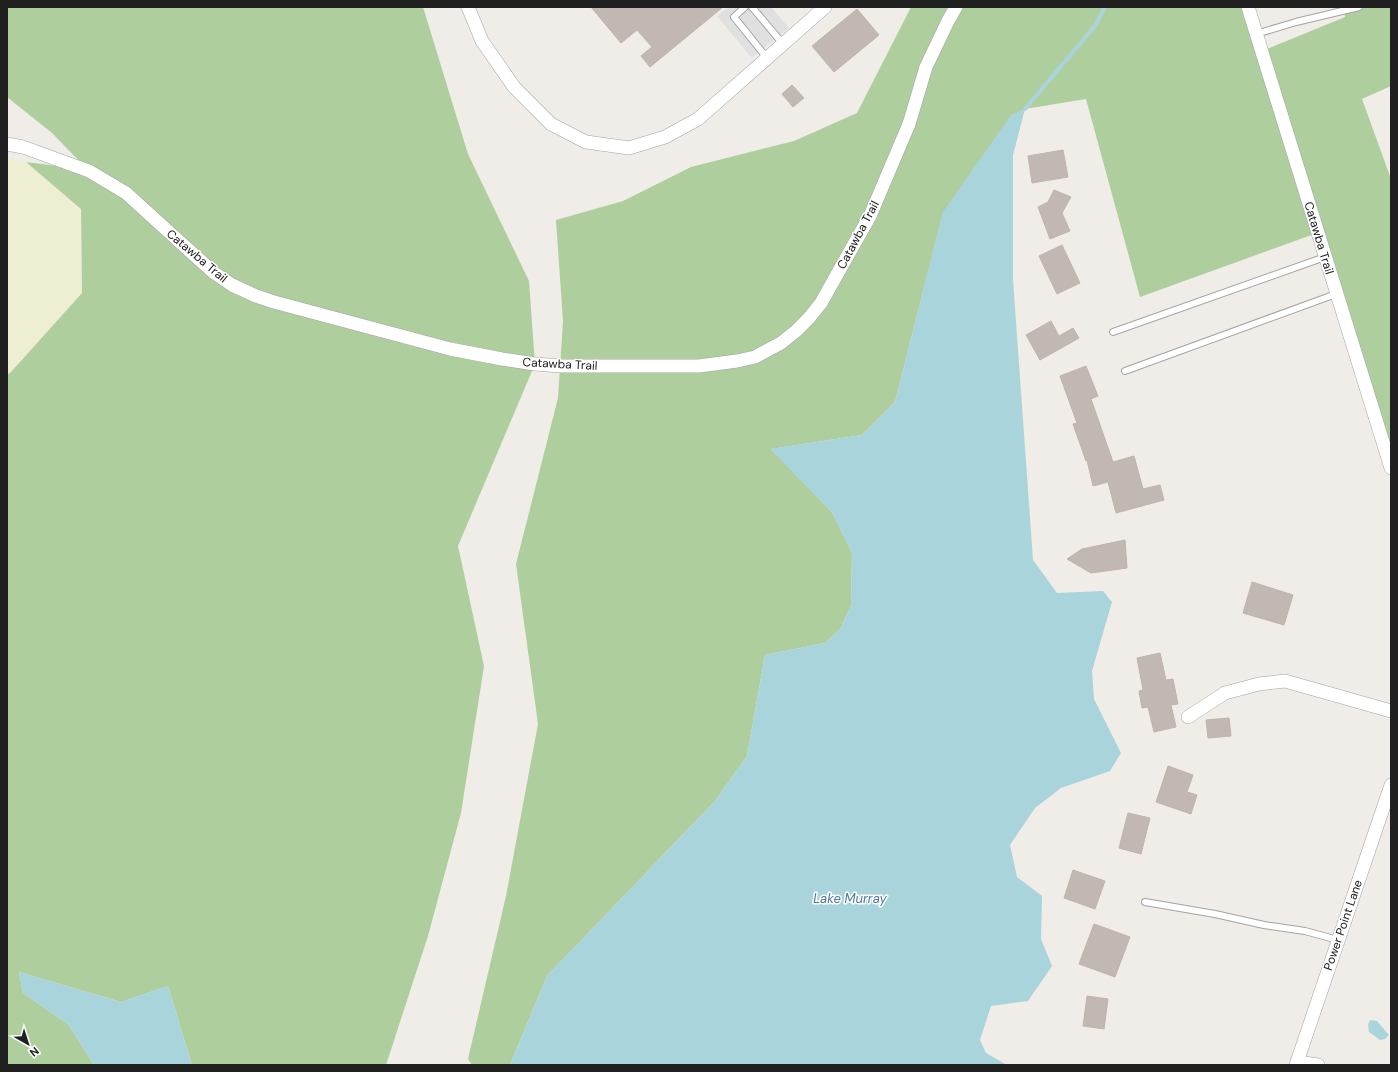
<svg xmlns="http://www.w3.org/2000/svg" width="1398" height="1072" viewBox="0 0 1398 1072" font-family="'DM Sans',sans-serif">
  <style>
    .farmland { fill: #eeeed3 }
    .forest { fill: #afce9e }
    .parking { fill: #e0e0e0 }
    .water { fill: #aad4dc }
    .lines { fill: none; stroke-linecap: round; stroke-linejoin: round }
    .stream { stroke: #aad4dc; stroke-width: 4 }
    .building { fill: #c1b8b3; stroke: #c1b3aa }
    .lane-casing { stroke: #a4a4a4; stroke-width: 8 }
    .street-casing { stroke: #a4a4a4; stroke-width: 14 }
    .lane { stroke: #fff; stroke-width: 6 }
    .street { stroke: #fff; stroke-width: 13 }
    .labels { text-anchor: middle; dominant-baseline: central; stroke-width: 3; stroke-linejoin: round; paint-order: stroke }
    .street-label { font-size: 12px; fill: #202020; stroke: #fff }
    .water-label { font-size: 13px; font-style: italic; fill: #4a789c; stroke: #fff }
  </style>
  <rect width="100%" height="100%" fill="#f0ece7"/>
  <polygon class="farmland" points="7,158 26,162 81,209 82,293 11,372 7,375"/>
  <g class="forest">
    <polygon points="7,7 423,7 468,154 529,281 535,364 458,546 484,666 461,813 428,936 386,1065 192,1065 168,986 121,1002 19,972 23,993 69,1025 94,1065 7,1065 7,375 11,372 82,293 81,209 26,162 88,170 52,133 7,97"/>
    <polygon points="911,7 1248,7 1262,51 1345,17 1344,7 1391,7 1391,86 1362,99 1391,179 1391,468 1317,233 1140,297 1086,99 1025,109 943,213 895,402 862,435 771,449 832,512 852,553 851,606 840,629 825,643 765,655 747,756 715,801 547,976 510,1065 472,1065 468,1059 506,896 538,724 516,564 558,398 563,321 556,220 623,201 691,167 794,141 857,113"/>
  </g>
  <polygon class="parking" points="729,7 771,7 789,28 752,58 717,16"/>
  <g class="water">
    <polygon points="1025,109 1013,155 1013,280 1033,560 1057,593 1103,591 1112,602 1092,671 1094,699 1121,753 1110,771 1061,788 1035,808 1010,845 1017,877 1042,896 1041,939 1052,966 1028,1001 991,1006 980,1040 986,1053 1007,1065 510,1065 547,976 715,801 747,756 765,655 825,643 840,629 851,606 852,553 832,512 770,449 862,435 895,402 943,212 1011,115"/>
    <polygon points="19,972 121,1002 168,986 192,1065 94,1065 69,1025 23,993"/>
    <polygon points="1370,1020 1377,1021 1389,1035 1385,1039 1380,1040 1369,1032 1368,1025"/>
  </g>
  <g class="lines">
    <polyline class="stream" points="1025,109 1095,26 1105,7"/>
  </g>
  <g class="building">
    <polygon points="591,7 723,7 650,67 641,56 652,47 637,30 621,43"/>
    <polygon points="857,9 879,35 834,72 812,46"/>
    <polygon points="792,85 804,98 793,107 782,94"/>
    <polygon points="1063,150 1068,177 1032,183 1028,156"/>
    <polygon points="1054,190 1071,197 1062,213 1070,231 1050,239 1038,207 1048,202"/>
    <polygon points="1062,245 1080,283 1057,294 1039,256"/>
    <polygon points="1051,321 1059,336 1073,328 1079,338 1040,360 1026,335"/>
    <polygon points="1086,366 1098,396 1091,399 1113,462 1134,456 1143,489 1160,485 1164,500 1116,513 1108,482 1093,486 1087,460 1086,461 1073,424 1077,423 1060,376"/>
    <polygon points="1125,540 1127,568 1091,573 1067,559 1082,549"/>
    <polygon points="1252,582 1293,595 1284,625 1243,613"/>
    <polygon points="1160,653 1166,680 1173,679 1178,704 1171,705 1176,727 1154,732 1148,707 1142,708 1139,691 1143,690 1137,658"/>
    <polygon points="1229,718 1231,736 1208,738 1206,720"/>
    <polygon points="1168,766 1193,775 1187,792 1197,795 1191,814 1156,802"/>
    <polygon points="1128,813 1150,818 1141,854 1119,848"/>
    <polygon points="1073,870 1105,881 1095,909 1064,898"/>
    <polygon points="1094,924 1130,937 1115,977 1079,964"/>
    <polygon points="1087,996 1108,999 1104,1029 1083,1026"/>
  </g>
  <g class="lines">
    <g class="lane-casing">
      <g id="lane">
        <polyline points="745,7 734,17 767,58"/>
        <polyline points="752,7 783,44"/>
        <polyline points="1256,34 1296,22 1359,7"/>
        <polyline points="1113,332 1325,257"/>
        <polyline points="1125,371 1336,294"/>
        <polyline points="1145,902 1215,914 1264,925 1305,931 1338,940"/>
      </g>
    </g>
    <g class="street-casing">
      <g id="street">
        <polyline points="468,7 482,41 514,87 551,124 586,142 629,148 665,137 698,119 825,7"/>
        <polyline points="1248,7 1391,468"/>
        <polyline points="7,144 23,147 89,171 126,193 213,272 232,285 256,296 274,302 450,349 502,359 535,364 561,366 699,366 737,361 755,357 781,343 796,331 809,318 821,303 844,262 870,216 909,124 926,67 948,21 956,7"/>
        <polyline points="1188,717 1225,693 1259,684 1285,681 1391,711"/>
        <polyline points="1297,1062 1318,1065"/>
        <polyline points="1296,1065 1391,785"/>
      </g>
    </g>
    <use href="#lane" class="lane"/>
    <use href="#street" class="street"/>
  </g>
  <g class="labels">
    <g class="street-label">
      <text transform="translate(858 235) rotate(-62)">Catawba Trail</text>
      <text transform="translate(1319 238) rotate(73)">Catawba Trail</text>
      <text transform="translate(197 256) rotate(40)">Catawba Trail</text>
      <text transform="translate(560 364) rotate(3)">Catawba Trail</text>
      <text transform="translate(1343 925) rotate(-71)">Power Point Lane</text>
    </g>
    <g class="water-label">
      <text x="850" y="898">Lake Murray</text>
    </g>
  </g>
  <rect width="1398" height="1072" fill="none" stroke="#202020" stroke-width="16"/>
  <g transform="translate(28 1044) rotate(141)" stroke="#ffffff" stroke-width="3" paint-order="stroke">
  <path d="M0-3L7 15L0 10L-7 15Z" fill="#202020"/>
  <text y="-6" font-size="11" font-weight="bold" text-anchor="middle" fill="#202020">N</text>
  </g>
</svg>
